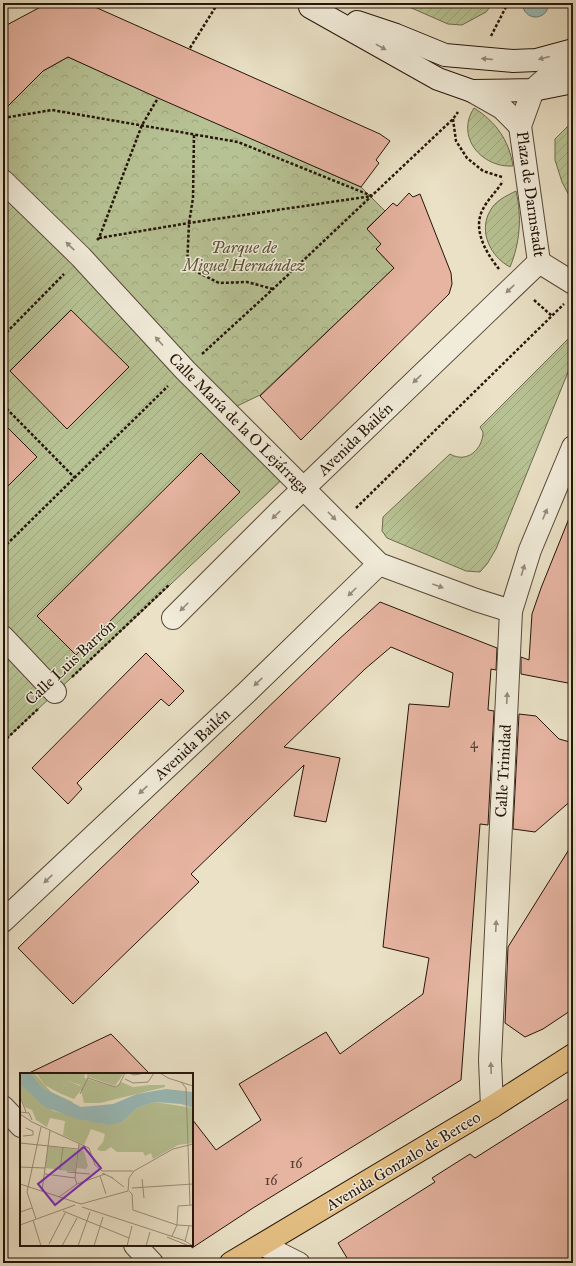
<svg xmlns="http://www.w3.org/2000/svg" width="576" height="1266" viewBox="0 0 576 1266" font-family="'IM FELL Great Primer',serif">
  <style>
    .park { fill: url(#park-crowns); stroke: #6e6c4f }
    .garden { fill: url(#garden-furrows); stroke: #6e6c4f }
    .water { fill: #99bcbb; stroke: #6b7974 }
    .building { fill: #e6b4a1; stroke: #26150a }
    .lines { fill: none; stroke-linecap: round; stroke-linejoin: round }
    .pedestrian-casing { stroke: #574839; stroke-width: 23 }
    .minor-casing { stroke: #574839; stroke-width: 24 }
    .secondary-casing { stroke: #26150a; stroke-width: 24 }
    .primary-casing { stroke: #26150a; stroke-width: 24 }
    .path { stroke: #26150a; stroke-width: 2.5; stroke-dasharray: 3 2; stroke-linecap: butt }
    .pedestrian { stroke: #f1ecda; stroke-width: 21 }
    .minor { stroke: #f1ecda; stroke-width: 22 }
    .secondary { stroke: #f1ecda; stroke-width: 22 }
    .primary { stroke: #e5c083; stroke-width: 22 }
    .oneway { fill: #968b7c }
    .labels { text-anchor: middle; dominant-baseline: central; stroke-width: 3; stroke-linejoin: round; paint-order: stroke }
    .number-label { font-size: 14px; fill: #563d30 }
    .street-label { font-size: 16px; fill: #26150a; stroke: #f1ecda }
    .park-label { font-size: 16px; font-style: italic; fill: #59523a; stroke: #f1ecda }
    .inset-road { fill: none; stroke: #9c8f7b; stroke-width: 1 }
    .view { fill: #7b2cbf; fill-opacity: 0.15; stroke: #7b2cbf; stroke-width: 2 }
    .inset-edge { fill: none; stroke: #26150a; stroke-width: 2 }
  </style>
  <defs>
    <pattern id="park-crowns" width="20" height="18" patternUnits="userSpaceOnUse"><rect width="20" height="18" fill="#b7c294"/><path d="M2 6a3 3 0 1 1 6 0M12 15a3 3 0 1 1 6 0" fill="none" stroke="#9da67e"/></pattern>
    <pattern id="garden-furrows" width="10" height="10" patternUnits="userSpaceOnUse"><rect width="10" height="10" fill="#b7c294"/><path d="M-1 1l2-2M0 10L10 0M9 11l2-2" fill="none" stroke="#9da67e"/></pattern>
  </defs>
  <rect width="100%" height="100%" fill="#eae1c6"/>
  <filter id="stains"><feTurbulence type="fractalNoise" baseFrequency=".005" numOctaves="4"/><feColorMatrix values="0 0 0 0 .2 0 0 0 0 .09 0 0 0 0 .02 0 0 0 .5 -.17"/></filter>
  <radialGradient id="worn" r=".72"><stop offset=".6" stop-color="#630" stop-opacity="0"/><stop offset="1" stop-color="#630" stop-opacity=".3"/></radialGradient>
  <polygon class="park" points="68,57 361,187 385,211 367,228 381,244 376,249 394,268 260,395 235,407 3,167 3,105 10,104 43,71"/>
  <g class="garden">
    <polygon points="400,3 493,3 486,12 462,25 448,24"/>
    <path d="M474,108C496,122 509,140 513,166C482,168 455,137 474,108Z"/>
    <polygon points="573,124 573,203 562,182 555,160 555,139 567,127"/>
    <polygon points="3,183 289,473 3,742"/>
    <path d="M516,191C522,217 520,243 510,267C491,257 478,232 490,211C495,201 506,196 516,191Z"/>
    <path d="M573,334V360L496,549L487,564L480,572L466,571L387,538L382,531L383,517L450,454C467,464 483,449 483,432L480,427Z"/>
  </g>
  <path class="water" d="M522,3H549V4C546,22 524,21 522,3Z"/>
  <g class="building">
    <polygon points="48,3 86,3 380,134 390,141 376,160 379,163 361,187 158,98 68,57 43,71 3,111 3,27"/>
    <polygon points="409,193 413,197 420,194 451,273 452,284 449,294 301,440 260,396 394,268 376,249 381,244 367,229 393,203 397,206"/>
    <polygon points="71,310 129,367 67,429 10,371"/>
    <polygon points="3,423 37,457 3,491"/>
    <polygon points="201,453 240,492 76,655 37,616"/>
    <polygon points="572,511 573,511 573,684 521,674 521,657 529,660 532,614 541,588"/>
    <polygon points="380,602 497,648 496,670 491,669 488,710 494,711 488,825 480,824 461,1080 253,1208 192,1248 192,1119 216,1150 261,1120 239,1084 326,1032 340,1054 423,994 429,958 383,947 409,704 449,707 453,673 391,647 365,669 284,747 340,758 326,822 294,816 304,765 191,874 199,882 73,1004 18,948 338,640"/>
    <polygon points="146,653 184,691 169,706 161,699 77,783 82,789 68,804 32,768"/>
    <polygon points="519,714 536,716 559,739 570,742 569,750 573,754 573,799 535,832 513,829"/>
    <polygon points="573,843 573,1009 543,1029 525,1037 505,1023 508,947"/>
    <polygon points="111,1034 150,1074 27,1074 94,1042"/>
    <polygon points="573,1096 573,1263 350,1263 338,1243 435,1182 432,1178 470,1154 475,1158"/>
  </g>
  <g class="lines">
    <g class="pedestrian-casing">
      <polyline id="pedestrian" points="263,1245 299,1263"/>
    </g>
    <g class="minor-casing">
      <g id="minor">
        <polyline points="472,91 502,108 520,126"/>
        <polyline points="3,181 81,257 185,370 379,564 476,600 511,611"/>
        <polyline points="539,262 520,126 533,90 552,73 573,62"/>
        <polyline points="539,262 573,283"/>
        <polyline points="173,618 279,512 539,262"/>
        <polyline points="3,637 55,692"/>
        <polyline points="3,921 246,693 379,564"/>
        <polyline points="3,1107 21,1126"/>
        <polyline points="492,1107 490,1060 511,611 530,550 573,447"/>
        <polyline points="135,1245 152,1263"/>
      </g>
    </g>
    <g class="secondary-casing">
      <g id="secondary">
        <polyline points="310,7 438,79 472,91 533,90 573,82"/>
        <polyline points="357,22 396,35 445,55 513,61 536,60 573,50"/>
      </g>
    </g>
    <g class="primary-casing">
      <polyline id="primary" points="231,1263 492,1107 573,1055"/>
    </g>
    <g class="path">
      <polyline points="491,36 508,3"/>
      <polyline points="190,48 218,3"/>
      <polyline points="3,118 52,110 238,142 372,196"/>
      <polyline points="453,119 456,141 467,158 483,171 502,177"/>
      <polyline points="194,135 193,198 189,223 187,267 219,283 247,282 273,289"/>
      <polyline points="99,238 189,223 372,196"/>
      <polyline points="97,240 99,238 142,125 158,98"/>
      <path d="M499,269C486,253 472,229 483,209C488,199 497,191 503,181"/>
      <polyline points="534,300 552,316"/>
      <polyline points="3,336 64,274"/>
      <polyline points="202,354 273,289 453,119 458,112"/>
      <polyline points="3,405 75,478"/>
      <polyline points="356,508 564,304"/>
      <polyline points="3,548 168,386"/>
      <polyline points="72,677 170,584"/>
      <polyline points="3,742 39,708"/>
    </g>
    <use href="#pedestrian" class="pedestrian"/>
    <use href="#minor" class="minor"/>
    <use href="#secondary" class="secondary"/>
    <use href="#primary" class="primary"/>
  </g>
  <defs><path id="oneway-solid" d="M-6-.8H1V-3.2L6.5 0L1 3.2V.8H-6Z"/></defs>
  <g class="oneway">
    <use href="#oneway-solid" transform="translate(381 47) rotate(29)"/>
    <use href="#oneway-solid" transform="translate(544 58) rotate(166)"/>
    <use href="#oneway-solid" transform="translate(487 59) rotate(-175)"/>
    <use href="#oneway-solid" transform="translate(70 246) rotate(-136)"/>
    <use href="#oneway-solid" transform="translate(510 289) rotate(136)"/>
    <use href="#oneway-solid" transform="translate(159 341) rotate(-132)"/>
    <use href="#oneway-solid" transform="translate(417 379) rotate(136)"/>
    <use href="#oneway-solid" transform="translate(545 514) rotate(-67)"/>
    <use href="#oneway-solid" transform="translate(276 515) rotate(136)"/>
    <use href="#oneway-solid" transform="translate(332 516) rotate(46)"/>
    <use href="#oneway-solid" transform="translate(523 570) rotate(-73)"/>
    <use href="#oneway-solid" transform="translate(438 586) rotate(20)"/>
    <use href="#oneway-solid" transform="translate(352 592) rotate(135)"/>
    <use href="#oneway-solid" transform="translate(184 607) rotate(135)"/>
    <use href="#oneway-solid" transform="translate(258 682) rotate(136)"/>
    <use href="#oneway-solid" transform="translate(507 698) rotate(-87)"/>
    <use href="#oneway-solid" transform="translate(143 790) rotate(137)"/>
    <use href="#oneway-solid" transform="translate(48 879) rotate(137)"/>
    <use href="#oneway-solid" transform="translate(496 926) rotate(-87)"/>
    <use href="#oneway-solid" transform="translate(491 1068) rotate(-92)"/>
  </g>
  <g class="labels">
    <g class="number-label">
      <text x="474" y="743">4</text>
      <text x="296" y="1163">16</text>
      <text x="271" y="1180">16</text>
    </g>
    <g class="street-label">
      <text transform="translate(531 194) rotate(82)">Plaza de Darmstadt</text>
      <text transform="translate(239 423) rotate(45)">Calle María de la O Lejárraga</text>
      <text transform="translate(355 439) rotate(-44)">Avenida Bailén</text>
      <text transform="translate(70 662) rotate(-43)">Calle Luis Barrón</text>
      <text transform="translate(192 744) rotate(-43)">Avenida Bailén</text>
      <text transform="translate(503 771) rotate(-87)">Calle Trinidad</text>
      <text transform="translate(403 1161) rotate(-31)">Avenida Gonzalo de Berceo</text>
    </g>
    <g class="park-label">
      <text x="244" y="247">Parque de<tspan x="244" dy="18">Miguel Hernández</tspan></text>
    </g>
  </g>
  <g transform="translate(20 1073)">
    <rect width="173" height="173" fill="#eae1c6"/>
    <path d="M10,0H14L31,19L53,29L52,31L23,15Z" fill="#b7c294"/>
    <path d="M67,6L96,14L101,9L113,14L130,12H145V14L80,30H64L61,17L54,26L39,20L48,8L60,13ZM0,11L33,38L84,51L102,49L117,35L135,29L173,35V70L158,72L133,86L131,80L125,83L123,79H97L91,74L85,78H80L77,76L83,69L85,61L71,56L64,72L43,62L45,48L30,45L27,54L16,47L12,37L5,34L0,21ZM59,72L63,73L60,77L64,78L68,93L66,96L57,95Z" fill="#b7c294"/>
    <path d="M67,8L69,9L75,23L64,25L62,22ZM100,13L107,15L104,19L86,24L88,19H98ZM1,22H6L20,33L16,38L5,33ZM28,73L58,77L55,99L25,95Z" fill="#b7c294"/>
    <path d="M16,0H66L64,4L67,6L63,13L48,8L39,20L25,12ZM69,0H104L95,13L69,4Z" fill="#b7c294"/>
    <path d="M0,0H10L23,15L61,34L93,31L117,21L146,16L173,19V35L161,31L135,29L117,35L102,49L89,52L54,45L25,34L0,11Z" fill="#99bcbb"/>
    <path class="inset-road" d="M68,0V5L95,14L99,12L105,0M109,0L114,2L125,0M140,0L148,5L173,13M105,6L113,10L128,9L134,0M161,9L166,15L170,132M60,21L68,5M0,23L6,39M0,39L9,40L12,47M0,41L12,49L69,75L75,92L82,98H113M3,63L13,62V58L6,55M0,70L58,76M0,94L25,95M40,97L43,74M47,99L70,101M82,100L93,105M25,101L55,105M80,103L86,121M91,104L104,114M122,106L124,125M0,111L61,131L108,118L109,105L114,98L153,76L173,71M57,111L55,105L59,71M112,115L173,111M22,118L30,58M109,118L112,121L113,137L154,151L157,152L158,133L173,132M39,124L57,111L85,101M62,134L163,167L173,173M43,138L109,165M0,139L12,135M16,146L7,119L21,54M13,147L21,173M0,152L55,132M152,163L157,152L173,153M147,164L169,173M165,168L169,153M29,171L45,140M42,173L57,145M58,173L70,139M74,173L83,144M107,173L112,153M126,173L130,159"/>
    <path class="view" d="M64,74L81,95L35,132L18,111Z"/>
    <rect width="173" height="173" class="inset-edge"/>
  </g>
  <rect width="576" height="1266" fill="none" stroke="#eae1c6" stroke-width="16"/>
  <rect x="4" y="4" width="568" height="1258" fill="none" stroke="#26150a" stroke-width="2"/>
  <rect x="8" y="8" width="560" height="1250" fill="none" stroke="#26150a"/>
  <rect width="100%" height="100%" filter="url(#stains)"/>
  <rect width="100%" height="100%" fill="url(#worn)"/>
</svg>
